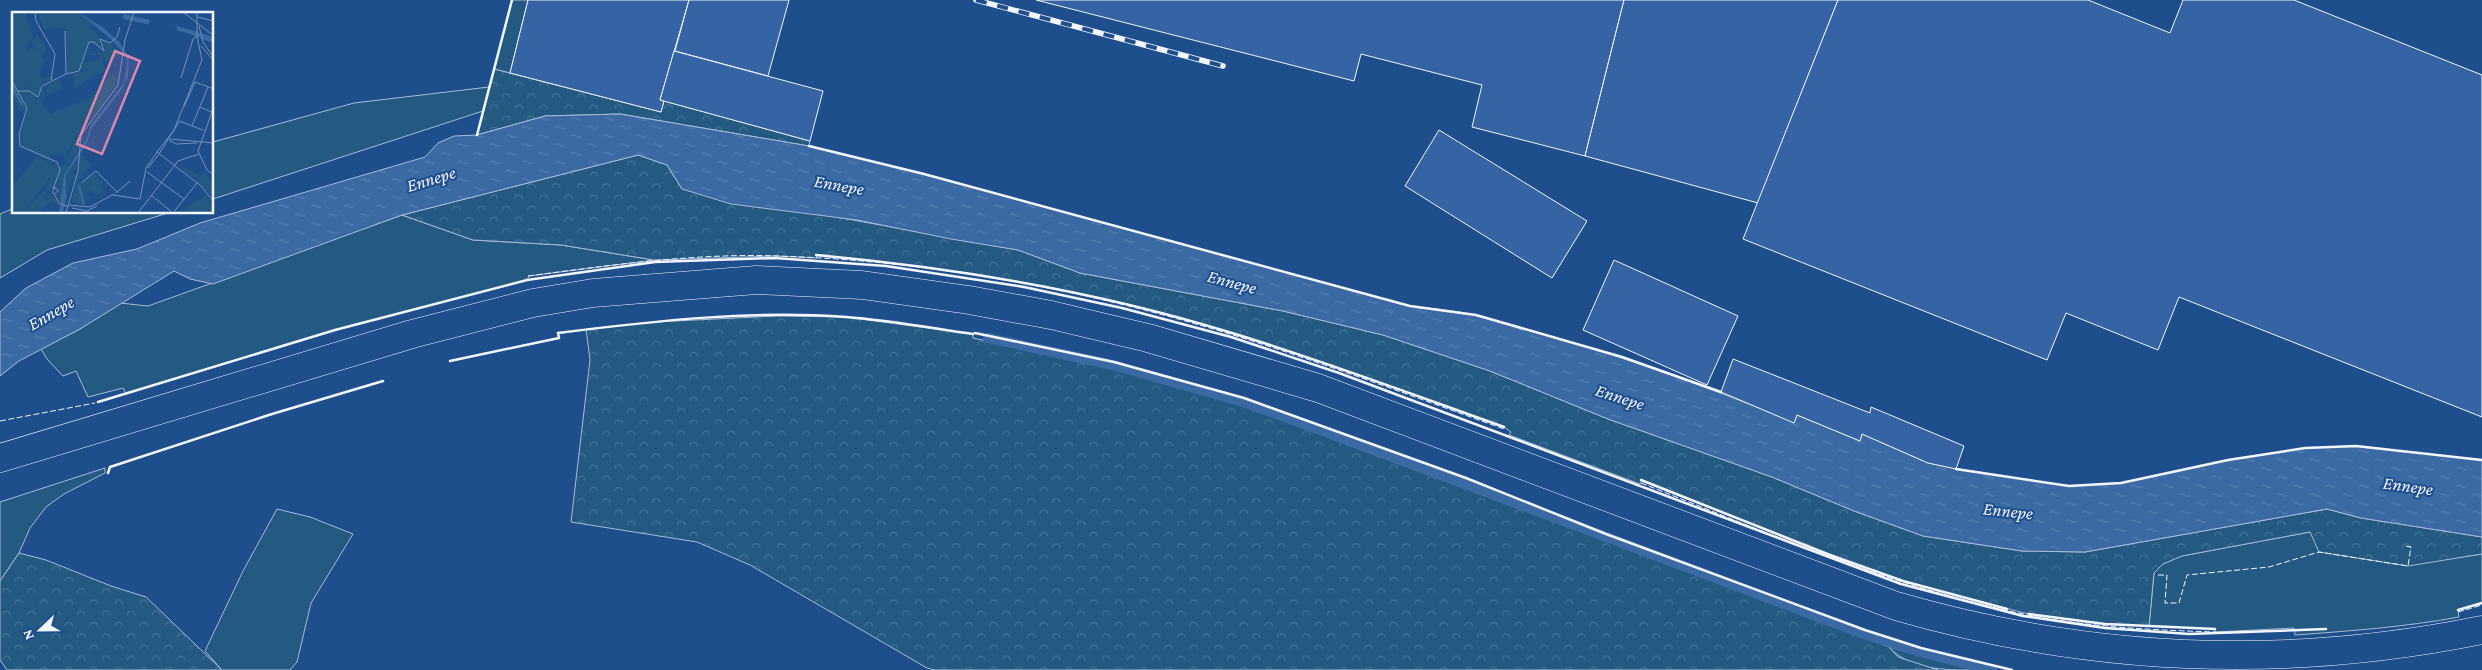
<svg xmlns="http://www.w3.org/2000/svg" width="2482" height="670" viewBox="0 0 2482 670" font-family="'Crimson Pro',serif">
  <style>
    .green { fill: #245a82; stroke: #a8bbd7 }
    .forest { fill: url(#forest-crowns); stroke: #a8bbd7 }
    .water { fill: url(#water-ripples); stroke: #a8bbd7 }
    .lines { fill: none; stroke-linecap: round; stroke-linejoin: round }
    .stream { stroke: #3b69a3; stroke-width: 10 }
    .building { fill: #3563a3; stroke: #f2f6ff }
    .primary-casing { stroke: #f2f6ff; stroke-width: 29 }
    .primary { stroke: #1f4e8c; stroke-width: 28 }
    .rail-casing { stroke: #f2f6ff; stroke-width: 5.5 }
    .rail { stroke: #1f4e8c; stroke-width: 4; stroke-dasharray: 11; stroke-linecap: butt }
    .fence { stroke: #f2f6ff; stroke-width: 1; stroke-dasharray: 6 2.5; stroke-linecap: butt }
    .wall { stroke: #f2f6ff; stroke-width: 2.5 }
    .labels { text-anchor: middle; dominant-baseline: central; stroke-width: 4; stroke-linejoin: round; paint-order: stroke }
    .water-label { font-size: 18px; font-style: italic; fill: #f2f6ff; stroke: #1f4e8c }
    .inset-river { fill: none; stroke: #3b69a3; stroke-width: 2.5 }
    .inset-road { fill: none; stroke: #7391ba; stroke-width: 1 }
    .view { fill: #da87ad; fill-opacity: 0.15; stroke: #da87ad; stroke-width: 2.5 }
    .inset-edge { fill: none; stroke: #f2f6ff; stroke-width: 2.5 }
  </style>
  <defs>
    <pattern id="forest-crowns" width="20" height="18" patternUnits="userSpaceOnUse" patternTransform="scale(1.25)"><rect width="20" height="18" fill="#245a82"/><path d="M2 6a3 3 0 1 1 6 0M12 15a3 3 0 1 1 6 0" fill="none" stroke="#447295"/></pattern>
    <pattern id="water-ripples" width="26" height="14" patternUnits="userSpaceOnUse" patternTransform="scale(1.25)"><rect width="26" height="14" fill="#3b69a3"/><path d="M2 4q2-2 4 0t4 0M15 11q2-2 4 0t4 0" fill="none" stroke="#587fb1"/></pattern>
  </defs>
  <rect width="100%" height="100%" fill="#1f4e8c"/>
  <g class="green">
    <polygon points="512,0 528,0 510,73 494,69"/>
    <polygon points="489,87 483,111 213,199 213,142 354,103"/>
    <polygon points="14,208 14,212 168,213 47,250 0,278 0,214"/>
    <polygon points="402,215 473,240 561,245 654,260 529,276 527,280 335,330 126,394 123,388 88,397 76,371 63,376 47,359 41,349 80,329 120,303 148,306"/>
    <polygon points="105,468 105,473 64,494 46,507 30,528 19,553 0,581 0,502"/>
    <polygon points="277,509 310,517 353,534 311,603 297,662 290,670 222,670 205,651 243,571"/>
    <path d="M2310,532L2461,557L2482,554V603L2458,610L2459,617C2405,627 2350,631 2295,635L2294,628L2215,632V629L2149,626L2154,573L2163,564L2181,556Z"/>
    <path d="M1889,647L1974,670C1945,670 1910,670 1889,647Z"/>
  </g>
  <g class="forest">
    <polygon points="494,69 661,112 664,101 810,141 809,146 620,114 545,116 477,135"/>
    <path d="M638,155L667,165L682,189L1018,250L1080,273L1283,311L1383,335L1490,371L1608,419L1772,477L1854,511L1923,536L2022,551L2085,552L2327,509L2361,518L2482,537V554L2408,566L2319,552L2310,532L2182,556L2163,564L2154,573L2149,626L2105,624L2024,613L1903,581L1830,555L1642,481L1640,484L1509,435L1511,432L1504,427C1414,395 1324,361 1232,333C1097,291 958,268 817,255L816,258L775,256L654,260L561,245L473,240L402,215Z"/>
    <polygon points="777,316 845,317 973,334 973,338 1113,368 1242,405 1889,647 1898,657 1938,670 935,670 927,668 750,565 697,542 571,522 590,360 586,329 654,322"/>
    <polygon points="19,553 46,560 111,586 146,597 222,670 7,670 0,660 0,581"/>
  </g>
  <path class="water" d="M620,114L809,146L924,174L1410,306C1432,309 1456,310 1477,316C1586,343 1691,380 1794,422L1797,415L1860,441L1862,434L1928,463L1969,471L2069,486L2121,483L2228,460L2305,448L2356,446L2482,460V537L2361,518L2327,509L2085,552L2022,551L1923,536L1854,511L1772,477L1608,419L1490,371L1383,335L1283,311L1080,273L1018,250L951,239L857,220L731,204L682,189L667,165L638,155L402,215L213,284L190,279L174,271L80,329L19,361L0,376V312L26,288L73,263L137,249L200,223L425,157L438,143L454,136L477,135L545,116Z"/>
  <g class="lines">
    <polyline class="stream" points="988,338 1113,365 1243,402 1354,442 1864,634 1920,652 1992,670"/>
  </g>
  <g class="building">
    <polygon points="528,0 689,0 660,100 664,101 661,112 510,73"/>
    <polygon points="689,0 789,0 768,76 675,51"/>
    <polygon points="1036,0 1624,0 1585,156 1472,127 1482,85 1361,54 1354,81"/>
    <polygon points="1624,0 1838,0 1758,203 1585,156"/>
    <polygon points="1838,0 2088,0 2170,33 2183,0 2294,0 2482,75 2482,417 2179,297 2158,350 2066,313 2047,360 1743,239"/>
    <polygon points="674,51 823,91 810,141 660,100"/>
    <polygon points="1439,130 1587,221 1552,278 1405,186"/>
    <polygon points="1614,260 1738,316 1707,385 1583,330"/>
    <polygon points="1733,359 1870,413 1871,407 1964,446 1956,469 1928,463 1862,434 1860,441 1797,415 1794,423 1721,392"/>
  </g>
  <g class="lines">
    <g class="primary-casing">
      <path id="primary" d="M0,458L412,334L533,303L593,293L756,280L862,285L969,300L1051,315L1148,338L1318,388L1896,606C2089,662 2285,670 2482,630"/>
    </g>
    <use href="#primary" class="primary"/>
    <g class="rail-casing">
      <polyline id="rail" points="976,0 1223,66"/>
    </g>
    <use href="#rail" class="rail"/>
    <g class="fence">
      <path d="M528,276C611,265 695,253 779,256C932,261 1087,290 1233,335C1324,363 1414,397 1504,429"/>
      <polyline points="0,421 95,403"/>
      <path d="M1641,483C1766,532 1891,587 2023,614C2086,627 2152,630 2215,632"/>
      <polyline points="2158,575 2167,575 2165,603 2179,603 2187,575 2269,567 2319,552 2408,566 2411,547 2405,546"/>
      <polyline points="2458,612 2482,605"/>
    </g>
    <g class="wall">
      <polyline points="477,135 512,0"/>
      <polyline points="809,146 924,174 1410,306 1476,315 1622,357 1721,392"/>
      <path d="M816,255C957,268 1097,291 1232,333C1324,361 1414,395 1504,427"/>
      <polyline points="975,333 1114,362 1244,398 1466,478 1606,534 1865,630 1921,648 2012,670"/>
      <path d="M450,361L559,338L558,333C653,321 750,310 846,317C888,320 931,328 973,334"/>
      <polyline points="98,402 335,330 527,280 655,262 775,258 886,266 1024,287 1122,308 1231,337 1339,373 1901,584 2023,616 2105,628 2189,634 2326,629"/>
      <polyline points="1956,469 2069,486 2121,483 2228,460 2305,448 2356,446 2482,460"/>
      <polyline points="108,473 110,467 272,414 383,381"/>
      <polyline points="1641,480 1830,555 1903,581 2007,609"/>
      <polyline points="2458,610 2482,603"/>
      <polyline points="2029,614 2105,624 2215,629"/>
    </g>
  </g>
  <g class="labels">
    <g class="water-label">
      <text transform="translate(431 179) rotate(-17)">Ennepe</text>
      <text transform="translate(839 185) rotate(10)">Ennepe</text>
      <text transform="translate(1232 282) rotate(15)">Ennepe</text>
      <text transform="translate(51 313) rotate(-30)">Ennepe</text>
      <text transform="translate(1620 397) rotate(18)">Ennepe</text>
      <text transform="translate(2408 486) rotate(8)">Ennepe</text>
      <text transform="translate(2008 511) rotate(6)">Ennepe</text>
    </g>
  </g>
  <g transform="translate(12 12)">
    <rect width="201" height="201" fill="#1f4e8c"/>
    <path d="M25,22L35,38L29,45L20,31ZM83,53H90L91,58L63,76L61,61L75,60L74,57ZM48,68L50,77L35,83L33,73ZM30,71L26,85L19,97L16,96L8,79ZM75,110L67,125L65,142L57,152L54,150L64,125ZM69,142L79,153L69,163L72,166L66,167L73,193L60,190ZM26,144L47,157L40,176L35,179L33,186L36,188L38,184L35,186V183L39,181L49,196L39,189L26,201H10L33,178L39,165L26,180L0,200V174ZM66,147L65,157L59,160L63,163L58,173L55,189L53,191L54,163ZM51,150H53L55,153L53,156L58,153L52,163L50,191L44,185L48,183L44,184L46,179L43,171L48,153L53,152ZM173,155L188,164L191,161L201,170V184L184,169L186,166L170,160ZM79,163H83L98,178L88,171L94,181L86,183L76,178L73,182L77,186L73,190L69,172Z" fill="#245a82"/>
    <path d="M0,0H13L21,25L14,34L16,38L21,35L33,49L27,61L30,66L39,64L37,69L7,78L15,96L19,97L28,84L30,74L33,83L29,92L38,102L79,85L100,63L107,66L91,93L64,124L52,149V143L39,142L38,146L46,154L43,161L44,153L8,134L7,122L14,99L7,98L0,79ZM25,0H66L79,11L78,16L89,25L87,30L91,39L77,30L69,52L89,46L87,42L81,44L73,42L93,40L88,28L99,31L107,42L99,50L91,47L93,59L79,65L67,75L60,77L84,60L91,58L90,53L55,61L54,18L51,16L32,18ZM35,170L10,201H0L35,169Z" fill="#245a82"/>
    <path d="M194,182L201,193V201H168Z" fill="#245a82"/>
    <path d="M66,0L93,17L108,31L117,46L116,64L110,77L80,116L73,135L54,163V187L51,201H47L52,163L74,128L79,113L112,71L115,52L114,44L100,28ZM112,2L176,17L201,25V31L172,20L111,7Z" fill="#3b69a3"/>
    <path d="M138,7L165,15V19L137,13Z" fill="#1f4e8c"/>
    <path class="inset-river" d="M0,74L10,93M67,173L72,193"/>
    <path class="inset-road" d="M23,0L24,9L43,42L39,68M171,0L202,24M186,5L202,9M187,14L191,30L202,46M53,19L54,62M189,34L202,49M169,66L181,27L185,24M0,69L15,96L7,122L8,134M183,70L202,77M6,79H17L26,85L30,74L54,62L67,59L77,30H82L92,39L88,27L98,31L105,25L108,15M202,94L186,139L195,158L202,163M172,95L183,70M188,95L202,101M167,109L191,118M180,114L196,75M158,127L202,131M157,128L164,132L185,131M8,134L45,150L48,158L41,177M145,140L162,118L190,48L185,24V0M147,142L167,110M136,156L147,142M135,160L172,187M69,171L84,159L105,180M42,174L46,179L42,182L40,180L43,176M104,181L118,169M42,182L47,191L56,195M101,183L128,187L134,156L145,140L189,174L202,190M139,183L161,201M56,193L78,195L102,182M60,196L75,199L85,194M54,201L66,159L69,123L106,73L113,28L122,0M126,201L166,149L187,142M161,201L185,171"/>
    <path class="view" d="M103,39L128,49L90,142L65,132Z"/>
    <rect width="201" height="201" class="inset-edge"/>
  </g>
  <g transform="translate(40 630) rotate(248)" stroke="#1f4e8c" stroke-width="4" paint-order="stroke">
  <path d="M0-4L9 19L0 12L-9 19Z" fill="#f2f6ff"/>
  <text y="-8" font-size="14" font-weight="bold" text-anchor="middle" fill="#f2f6ff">N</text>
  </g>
</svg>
